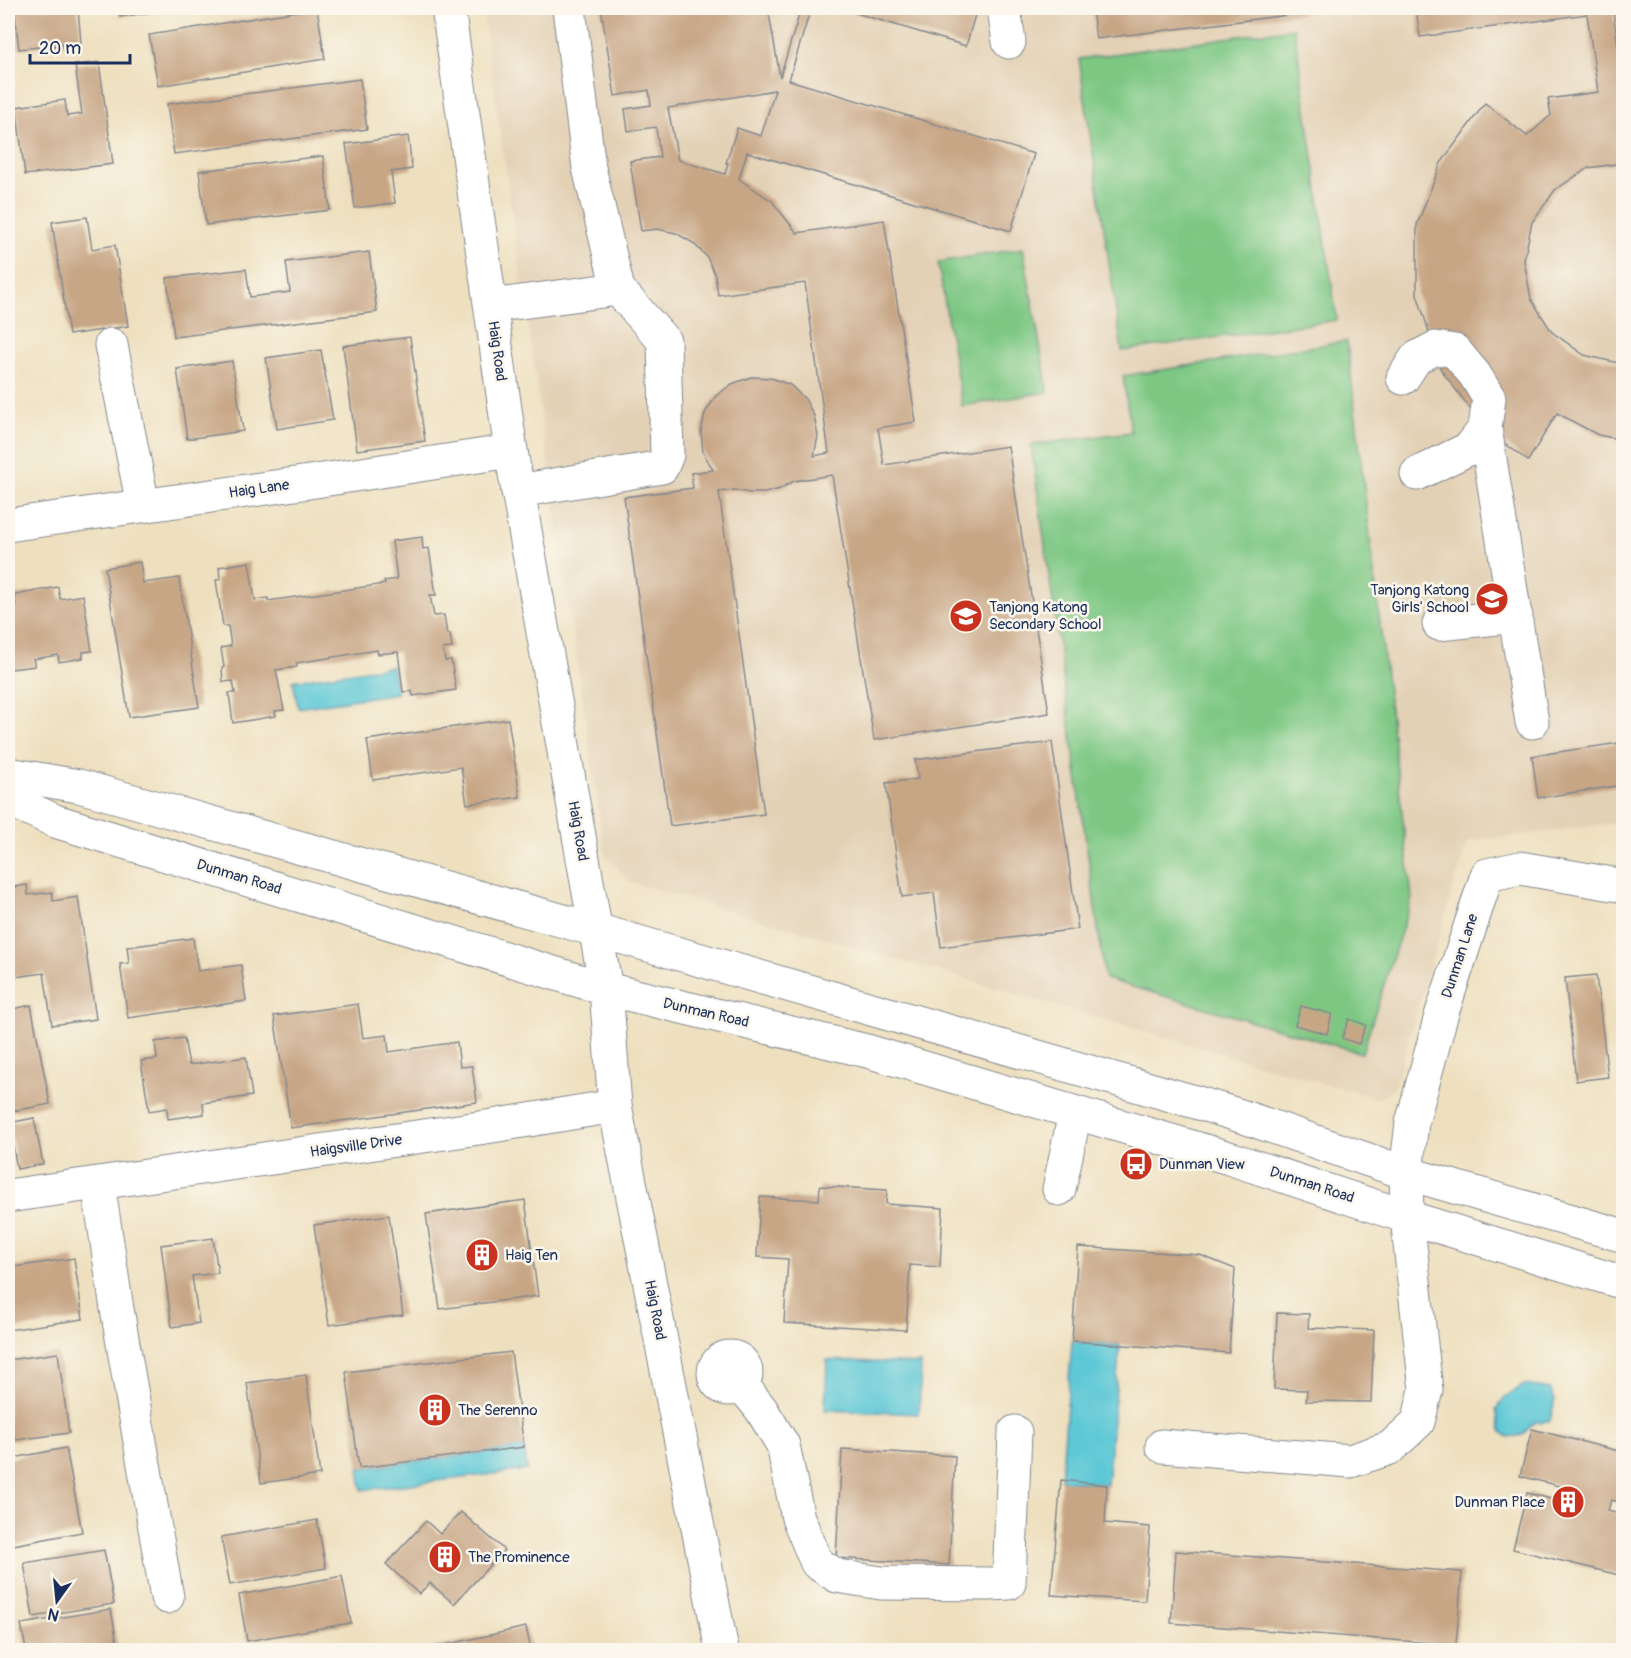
<svg xmlns="http://www.w3.org/2000/svg" width="1631" height="1658" viewBox="0 0 1631 1658" font-family="Pangolin,sans-serif">
  <style>
    .built { fill: #e3d1b6 }
    .green { fill: #7dc783; stroke: #4c7b70; stroke-width: 1.5 }
    .water { fill: #5dc8d6; stroke: #3c7c9a; stroke-width: 1.5 }
    .building { fill: #c7a685; fill-rule: evenodd }
    .lines { fill: none; stroke-linecap: round; stroke-linejoin: round }
    .minor-casing { stroke: #84888e; stroke-width: 35 }
    .minor { stroke: #fff; stroke-width: 33 }
    .labels { text-anchor: middle; dominant-baseline: central; stroke-width: 5; stroke-linejoin: round; paint-order: stroke }
    .street-label { font-size: 15px; fill: #1b2f5e; stroke: #fbf7ec }
    .poi-label { font-size: 15px; fill: #1b2f5e; stroke: #fbf7ec; text-anchor: start }
  </style>
  <rect width="100%" height="100%" fill="#fbf7ec"/>
  <filter id="ink" filterUnits="userSpaceOnUse"><feTurbulence type="fractalNoise" baseFrequency=".0167" numOctaves="2"/><feDisplacementMap in="SourceGraphic" scale="12" xChannelSelector="R" yChannelSelector="G"/><feConvolveMatrix kernelMatrix="1 2 1 2 8 2 1 2 1" color-interpolation-filters="sRGB"/></filter>
  <filter id="wash" filterUnits="userSpaceOnUse"><feTurbulence type="fractalNoise" baseFrequency=".008" numOctaves="4" result="noise"/><feDisplacementMap in="SourceGraphic" scale="24" xChannelSelector="R" yChannelSelector="G"/><feGaussianBlur stdDeviation="1.35" result="paint"/><feColorMatrix in="noise" values="0 0 0 0 0 0 0 0 0 0 0 0 0 0 0 0 0 1.4 0 .05"/><feComposite in="paint" operator="in"/></filter>
  <g filter="url(#wash)">
    <rect width="100%" height="100%" fill="#eee0bf"/>
    <polygon class="built" points="482,8 1623,8 1623,822 1467,842 1394,1089 1378,1099 630,882 605,855"/>
    <g class="green">
      <polygon points="1294,28 1337,320 1122,351 1079,59"/>
      <polygon points="1023,248 1048,392 962,406 938,262"/>
      <polygon points="1347,341 1412,898 1362,1053 1105,979 1031,445 1131,432 1123,376"/>
    </g>
    <g class="water">
      <polygon points="392,666 397,693 298,708 293,681"/>
      <polygon points="1072,1341 1120,1345 1107,1485 1061,1480"/>
      <polygon points="827,1360 921,1364 919,1414 825,1410"/>
      <polygon points="1524,1385 1550,1389 1555,1400 1550,1421 1535,1422 1522,1435 1509,1438 1501,1431 1496,1409 1506,1396"/>
      <polygon points="524,1447 527,1470 362,1490 359,1468"/>
    </g>
    <g id="blocks">
      <g class="building">
        <polygon points="14,8 78,8 81,43 19,49"/>
        <polygon points="118,8 172,8 172,9 120,17"/>
        <polygon points="317,8 325,59 158,86 149,35"/>
        <path d="M601,8H768L780,77L799,15L775,8H811L789,80L1034,154L1011,231L747,152L739,179L772,201L797,233L884,220L916,422L878,428L884,465L1008,446L1049,713L874,740L832,475L794,481L780,489L765,493H750L734,490L719,492L764,814L670,826L624,497L693,488L691,473L713,470L703,452L701,432L705,413L716,396L732,384L751,377L771,378L790,385L805,399L814,416L818,436L814,456L829,453L805,283L718,295L715,275L707,257L693,243L676,233L657,229L641,231L630,161L660,157L656,127L628,131L625,109L651,105L649,90L615,96ZM775,90L761,136L737,128L726,163H728L725,174L678,160L668,108Z"/>
        <polygon points="839,8 977,8 966,46"/>
        <polygon points="1092,8 1311,8 1312,12 1096,39"/>
        <polygon points="1416,8 1624,8 1624,9 1613,10 1623,84 1623,163 1588,168 1555,190 1532,222 1524,260 1531,299 1552,332 1584,355 1623,364 1623,440 1598,435 1557,413 1528,461 1485,428 1441,370 1417,294 1417,225 1441,163 1485,103 1527,136 1551,115 1548,99 1598,92 1587,14 1420,37"/>
        <polygon points="99,62 113,164 25,175 16,107 65,100 67,116 82,114 75,65"/>
        <polygon points="360,79 367,129 174,154 167,104"/>
        <polygon points="408,136 412,169 391,172 395,203 355,208 346,144"/>
        <polygon points="323,156 330,210 206,225 199,171"/>
        <polygon points="87,217 92,249 115,245 128,326 69,335 52,222"/>
        <polygon points="369,252 377,312 174,337 167,278 246,269 250,297 290,292 286,262"/>
        <polygon points="410,337 425,441 357,450 343,346"/>
        <polygon points="321,350 333,420 277,429 266,358"/>
        <polygon points="232,361 243,431 187,439 177,369"/>
        <polygon points="422,537 423,549 429,548 436,595 430,595 434,616 444,615 447,634 450,634 452,648 443,649 445,661 451,660 456,690 413,696 412,691 403,692 398,652 378,654 377,650 296,663 297,667 276,670 284,710 275,711 276,716 233,723 229,693 235,693 233,681 223,682 222,668 224,667 221,648 231,646 228,626 223,626 216,580 220,579 219,567 249,562 255,600 268,598 268,601 385,584 384,581 397,579 392,541"/>
        <polygon points="140,562 143,583 179,578 199,707 129,717 105,568"/>
        <polygon points="58,587 60,599 83,595 92,651 83,652 83,658 59,662 58,655 33,659 35,666 11,669 10,665 8,665 8,609 16,608 15,595"/>
        <polygon points="508,719 520,797 467,804 461,767 373,780 367,740"/>
        <polygon points="1052,742 1078,929 941,947 934,893 902,897 886,783 918,779 915,760"/>
        <polygon points="1619,743 1623,771 1623,785 1538,798 1532,756"/>
        <polygon points="27,885 28,895 52,892 53,901 78,897 96,1019 52,1025 44,973 8,978 8,888"/>
        <polygon points="193,938 198,971 241,965 246,1001 128,1018 120,964 129,963 127,947"/>
        <polygon points="1596,975 1608,1077 1576,1081 1565,978"/>
        <polygon points="358,1004 363,1038 387,1035 389,1052 457,1042 460,1067 472,1066 477,1102 291,1128 274,1016"/>
        <polygon points="31,1005 50,1104 8,1112 8,1010"/>
        <polygon points="1301,1006 1332,1014 1327,1034 1295,1025"/>
        <polygon points="1349,1019 1366,1025 1359,1044 1342,1038"/>
        <polygon points="184,1038 189,1065 246,1057 252,1096 203,1103 204,1114 168,1119 167,1108 149,1111 141,1061 157,1059 155,1042"/>
        <polygon points="34,1118 43,1164 17,1169 9,1123"/>
        <polygon points="820,1186 887,1190 886,1204 943,1208 940,1267 910,1265 906,1330 784,1323 788,1259 757,1257 760,1197 819,1200"/>
        <polygon points="525,1200 538,1296 440,1309 426,1214"/>
        <polygon points="389,1215 403,1315 329,1325 314,1225"/>
        <polygon points="213,1238 218,1273 192,1276 199,1323 172,1327 161,1245"/>
        <polygon points="1078,1247 1200,1255 1235,1269 1229,1353 1072,1341"/>
        <polygon points="74,1258 83,1319 8,1330 8,1268"/>
        <polygon points="1277,1313 1309,1314 1308,1328 1374,1330 1371,1402 1306,1401 1307,1390 1274,1389"/>
        <polygon points="511,1352 524,1447 359,1468 346,1372"/>
        <polygon points="58,1353 69,1433 8,1441 8,1360"/>
        <polygon points="306,1375 320,1475 261,1483 247,1383"/>
        <polygon points="1532,1429 1623,1452 1623,1503 1611,1500 1608,1511 1623,1515 1623,1576 1513,1549 1527,1493 1564,1502 1567,1488 1520,1476"/>
        <polygon points="66,1448 82,1532 8,1546 8,1459"/>
        <polygon points="842,1449 955,1456 949,1565 836,1558"/>
        <polygon points="1061,1480 1107,1485 1105,1523 1150,1527 1145,1601 1051,1595"/>
        <polygon points="461,1512 504,1550 454,1604 430,1583 419,1594 386,1564 426,1521 440,1534"/>
        <polygon points="317,1520 326,1568 230,1585 221,1537"/>
        <polygon points="104,1550 114,1604 33,1617 24,1563"/>
        <polygon points="1176,1551 1462,1572 1456,1645 1171,1623"/>
        <polygon points="342,1576 351,1623 247,1641 239,1595"/>
        <polygon points="111,1609 118,1649 107,1650 26,1650 21,1624"/>
        <polygon points="526,1627 531,1650 422,1650"/>
      </g>
    </g>
  </g>
  <g filter="url(#ink)">
    <use href="#blocks" fill-opacity="0" stroke="#84888e" stroke-width="1.5"/>
    <g class="lines">
      <g class="minor-casing">
        <g id="minor">
          <polyline points="448,8 511,451 606,989 615,1106 722,1650"/>
          <polyline points="1004,8 1009,42"/>
          <polyline points="491,306 618,289"/>
          <polyline points="111,345 143,505"/>
          <polyline points="1403,378 1416,358 1435,348 1455,351 1475,375 1489,398 1485,428 1470,448 1417,474"/>
          <polyline points="1485,428 1532,722"/>
          <polyline points="518,491 662,467 667,455 664,341 618,289 589,168 569,8"/>
          <polyline points="8,525 316,481 511,451"/>
          <polyline points="1439,624 1516,616"/>
          <polyline points="8,774 79,786 596,930 1202,1104 1244,1117 1406,1173 1624,1236"/>
          <polyline points="8,799 55,821 606,989 867,1051 1229,1158 1407,1217 1624,1283"/>
          <polyline points="98,1183 117,1309 167,1597"/>
          <polyline points="1059,1189 1075,1113"/>
          <polyline points="8,1196 486,1127 615,1106"/>
          <circle cx="730" cy="1373" r="16"/>
          <polyline points="741,1384 761,1409 783,1445 798,1518 817,1563 837,1576 881,1583 989,1584 1009,1583 1015,1432"/>
          <polyline points="1162,1446 1350,1461 1390,1448 1418,1422 1426,1390 1407,1217 1406,1173 1412,1123 1441,1016 1487,875 1520,868 1624,886"/>
        </g>
      </g>
      <use href="#minor" class="minor"/>
    </g>
  </g>
  <defs>
    <g id="school-disc" transform="scale(1.725)"><circle r="9.5" fill="#c8321e" stroke="#fbf7ec"/><path d="M0-5L7-2L0 1L-7-2ZM-4 1L0 2.5L4 1V4Q0 6-4 4Z" fill="#fff"/></g>
    <g id="bus-disc" transform="scale(1.725)"><circle r="9.5" fill="#c8321e" stroke="#fbf7ec"/><path d="M-5-6H5V4H4V6H2V4H-2V6H-4V4H-5ZM-3.5-4V0h7V-4ZM-3.5 1.2v1.5H-2V1.2ZM2 1.2v1.5H3.5V1.2Z" fill="#fff"/></g>
    <g id="building-disc" transform="scale(1.725)"><circle r="9.5" fill="#c8321e" stroke="#fbf7ec"/><path d="M-4-6H4V6H1V3H-1V6H-4ZM-2.5-4.3h1.7v1.8h-1.7ZM.8-4.3h1.7v1.8H.8ZM-2.5-1h1.7V.8h-1.7ZM.8-1h1.7V.8H.8Z" fill="#fff"/></g>
  </defs>
  <g fill-rule="evenodd">
    <use href="#school-disc" x="1492" y="599"/>
    <use href="#school-disc" x="966" y="616"/>
    <use href="#bus-disc" x="1136" y="1164"/>
    <use href="#building-disc" x="482" y="1255"/>
    <use href="#building-disc" x="435" y="1410"/>
    <use href="#building-disc" x="1568" y="1502"/>
    <use href="#building-disc" x="445" y="1557"/>
  </g>
  <g class="labels">
    <g class="street-label">
      <text transform="translate(497 351) rotate(82)">Haig Road</text>
      <text transform="translate(259 489) rotate(-8)">Haig Lane</text>
      <text transform="translate(578 831) rotate(80)">Haig Road</text>
      <text transform="translate(239 877) rotate(17)">Dunman Road</text>
      <text transform="translate(1460 956) rotate(-72)">Dunman Lane</text>
      <text transform="translate(706 1013) rotate(13)">Dunman Road</text>
      <text transform="translate(356 1146) rotate(-8)">Haigsville Drive</text>
      <text transform="translate(1312 1185) rotate(18)">Dunman Road</text>
      <text transform="translate(655 1310) rotate(79)">Haig Road</text>
    </g>
    <g class="poi-label">
      <text x="1469" y="590" text-anchor="end">Tanjong Katong<tspan x="1469" dy="17">Girls' School</tspan></text>
      <text x="989" y="607">Tanjong Katong<tspan x="989" dy="17">Secondary School</tspan></text>
      <text x="1159" y="1164">Dunman View</text>
      <text x="505" y="1255">Haig Ten</text>
      <text x="458" y="1410">The Serenno</text>
      <text x="1545" y="1502" text-anchor="end">Dunman Place</text>
      <text x="468" y="1557">The Prominence</text>
    </g>
  </g>
  <rect width="1631" height="1658" fill="none" stroke="#fbf7ec" stroke-width="30"/>
  <g transform="translate(57 1601) rotate(195)" stroke="#fbf7ec" stroke-width="4.5" paint-order="stroke">
  <path d="M0-4.5L10 22L0 15L-10 22Z" fill="#1b2f5e"/>
  <text y="-9" font-size="16" font-weight="bold" text-anchor="middle" fill="#1b2f5e">N</text>
  </g>
  <path d="M30 54v9h100v-9" fill="none" stroke="#1b2f5e" stroke-width="3"/>
  <text x="39" y="54" font-size="18" fill="#1b2f5e" stroke="#fbf7ec" stroke-width="4.5" paint-order="stroke">20 m</text>
</svg>
